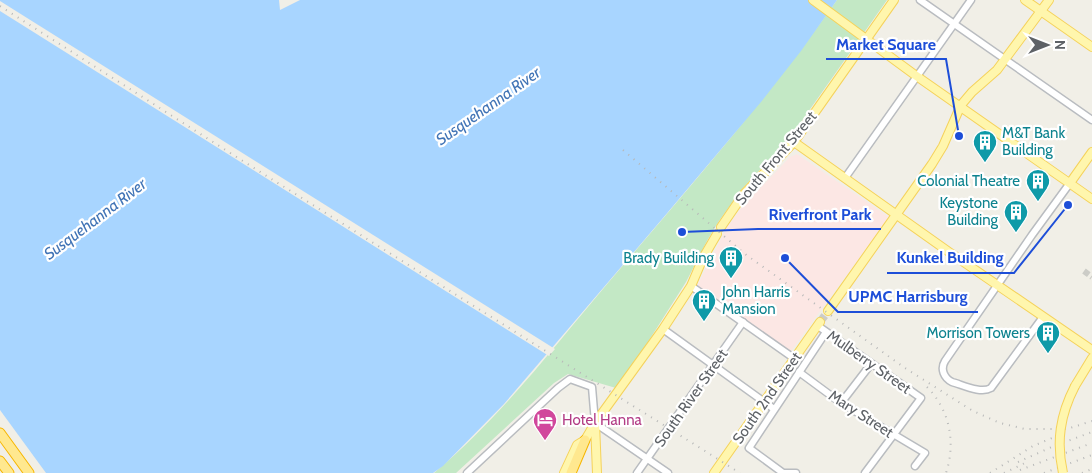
<svg xmlns="http://www.w3.org/2000/svg" width="1092" height="473" viewBox="0 0 1092 473" font-family="Cabin,sans-serif">
  <style>
    .medical { fill: #fce7e4 }
    .green { fill: #c3e8c5 }
    .water { fill: #a8d5ff }
    .pier { fill: #f1efe7 }
    .lines { fill: none; stroke-linecap: round; stroke-linejoin: round }
    .minor-tunnel { stroke: #ccccc7; stroke-width: 6; stroke-dasharray: 6 3; stroke-linecap: butt }
    .major-tunnel { stroke: #ccccc7; stroke-width: 8; stroke-dasharray: 8 4; stroke-linecap: butt }
    .minor-casing { stroke: #b9bcc0; stroke-width: 9 }
    .major-casing { stroke: #f5d25b; stroke-width: 10 }
    .highway-casing { stroke: #f7b600; stroke-width: 11 }
    .minor { stroke: #fff; stroke-width: 6 }
    .major { stroke: #fff6ad; stroke-width: 8 }
    .highway { stroke: #ffe88f; stroke-width: 9 }
    .rail { stroke: #b7b8b8; stroke-width: 2; stroke-dasharray: 1 6; stroke-linecap: butt }
    .major-bridge-casing { stroke: #f5d25b; stroke-width: 10; stroke-linecap: butt }
    .major-bridge { stroke: #fff6ad; stroke-width: 8 }
    .labels { text-anchor: middle; dominant-baseline: central; stroke-width: 4.5; stroke-linejoin: round; paint-order: stroke }
    .culture-label { font-size: 15px; fill: #0d838f; stroke: #fff; text-anchor: end }
    .street-label { font-size: 15px; fill: #5e6267; stroke: #fff }
    .hotel-label { font-size: 15px; fill: #b23c85; stroke: #fff; text-anchor: start }
    .water-label { font-size: 16px; font-style: italic; fill: #4174b6; stroke: #fff }
    .leader { fill: none; stroke: #1d4ed8; stroke-width: 2 }
    .callout-dot { fill: #1d4ed8; stroke: #fff; stroke-width: 2 }
    .callout-label { font-size: 16px; text-anchor: middle; font-weight: bold; fill: #1d4ed8; stroke: #fff; stroke-width: 4.5; stroke-linejoin: round; paint-order: stroke }
  </style>
  <rect width="100%" height="100%" fill="#f1efe7"/>
  <polygon class="medical" points="797,154 889,217 791,351 697,286 726,229 742,207 790,157"/>
  <path class="green" d="M837,0H887L789,139L742,189L719,221L708,239L686,282L639,356L616,388L568,374L554,383L456,473H434C500,418 553,348 608,283C687,190 767,99 837,0Z"/>
  <polygon class="water" points="0,0 279,0 280,10 300,0 837,0 801,51 761,102 663,218 504,404 443,466 433,473 0,473"/>
  <g class="pier">
    <polygon points="0,1 555,349 549,356 0,11"/>
    <polygon points="0,410 46,473 0,473"/>
  </g>
  <g class="lines">
    <polyline class="minor-tunnel" points="1084,271 1092,277"/>
    <polyline class="major-tunnel" points="820,322 828,311"/>
    <g class="minor-casing">
      <g id="minor">
        <polyline points="920,0 1092,120"/>
        <polyline points="845,178 971,0"/>
        <polyline points="691,286 795,359"/>
        <path d="M1043,317L991,388C981,394 963,385 952,382C944,378 940,369 945,361L1032,235L1070,183"/>
        <polyline points="818,326 921,398 865,473"/>
        <polyline points="663,329 774,409"/>
        <polyline points="799,372 841,403 925,453 915,466"/>
        <polyline points="841,403 871,364"/>
        <polyline points="467,473 558,388 570,379 592,387 595,423 668,473"/>
        <polyline points="637,473 743,322"/>
        <polyline points="796,473 783,473 749,448 826,332"/>
      </g>
    </g>
    <g class="major-casing">
      <g id="major">
        <polyline points="813,0 915,75 1092,199"/>
        <polyline points="1025,0 1092,47"/>
        <polyline points="794,142 949,252 1092,350"/>
        <polyline points="1070,183 1092,152"/>
        <polyline points="721,227 743,195 794,142 894,0"/>
        <polyline points="828,311 932,164 943,146 961,105 972,92 997,70 1049,0"/>
        <polyline points="1075,386 1092,358"/>
        <polyline points="595,423 597,473"/>
        <polyline points="564,473 577,445 585,440 595,423 663,329 691,286 703,258 717,234"/>
        <polyline points="714,473 820,322"/>
      </g>
    </g>
    <g class="highway-casing">
      <g id="highway">
        <polyline points="0,433 29,473"/>
        <polyline points="0,461 9,473"/>
        <polyline points="571,473 585,440"/>
      </g>
    </g>
    <use href="#minor" class="minor"/>
    <use href="#major" class="major"/>
    <use href="#highway" class="highway"/>
    <g class="rail">
      <polyline points="0,6 238,158 740,473"/>
      <polyline points="623,150 745,254 905,368 973,411 1000,423 1025,429 1067,429 1092,421"/>
      <path d="M927,387C950,410 956,443 946,473"/>
      <polyline points="1018,462 1054,446 1092,432"/>
      <polyline points="1020,470 1092,443"/>
      <polyline points="990,473 1033,446 1064,433"/>
      <polyline points="1004,473 1025,463"/>
      <polyline points="1044,473 1092,455"/>
      <polyline points="1082,473 1092,469"/>
    </g>
    <g class="major-bridge-casing">
      <path id="major-bridge" d="M1063,473C1056,442 1060,415 1075,386"/>
    </g>
    <use href="#major-bridge" class="major-bridge"/>
  </g>
  <defs>
    <g id="building-pin" transform="scale(1.25)"><path d="M0 17L-7.5 6A9.5 9.5 0 1 1 7.5 6Z" fill="#0f9aa8" stroke="#fff"/><path d="M-4-6H4V6H1V3H-1V6H-4ZM-2.5-4.3h1.7v1.8h-1.7ZM.8-4.3h1.7v1.8H.8ZM-2.5-1h1.7V.8h-1.7ZM.8-1h1.7V.8H.8Z" fill="#fff"/></g>
    <g id="hotel-pin" transform="scale(1.25)"><path d="M0 17L-7.5 6A9.5 9.5 0 1 1 7.5 6Z" fill="#d1479c" stroke="#fff"/><path d="M-6-4.5h1.5V1H6V5H4.5V3h-9V5H-6ZM-4 0a1.8 1.8 0 1 1 3.6 0ZM.5 0V-2.5h3Q6-2.5 6 0Z" fill="#fff"/></g>
  </defs>
  <g fill-rule="evenodd">
    <use href="#building-pin" x="985" y="142"/>
    <use href="#building-pin" x="1038" y="181"/>
    <use href="#building-pin" x="1016" y="212"/>
    <use href="#building-pin" x="731" y="258"/>
    <use href="#building-pin" x="704" y="301"/>
    <use href="#building-pin" x="1048" y="333"/>
    <use href="#hotel-pin" x="545" y="420"/>
  </g>
  <g class="labels">
    <g class="culture-label">
      <text x="1002" y="133" text-anchor="start">M&amp;T Bank<tspan x="1002" dy="17">Building</tspan></text>
      <text x="1020" y="181">Colonial Theatre</text>
      <text x="998" y="203">Keystone<tspan x="998" dy="17">Building</tspan></text>
      <text x="714" y="258">Brady Building</text>
      <text x="722" y="292" text-anchor="start">John Harris<tspan x="722" dy="17">Mansion</tspan></text>
      <text x="1030" y="333">Morrison Towers</text>
    </g>
    <g class="street-label">
      <text transform="translate(776 158) rotate(-50)">South Front Street</text>
      <text transform="translate(869 362) rotate(35)">Mulberry Street</text>
      <text transform="translate(691 398) rotate(-55)">South River Street</text>
      <text transform="translate(767 398) rotate(-55)">South 2nd Street</text>
      <text transform="translate(861 414) rotate(33)">Mary Street</text>
    </g>
    <g class="hotel-label">
      <text x="562" y="420">Hotel Hanna</text>
    </g>
    <g class="water-label">
      <text transform="translate(488 106) rotate(-35)">Susquehanna River</text>
      <text transform="translate(95 219) rotate(-37)">Susquehanna River</text>
    </g>
  </g>
  <path class="leader" d="M959 136L946 59H826M682 232L758 229H881M1068 205L1014 273H887M785 258L838 312H978"/>
  <g class="callout-dot">
    <circle cx="959" cy="136" r="5"/>
    <circle cx="682" cy="232" r="5"/>
    <circle cx="1068" cy="205" r="5"/>
    <circle cx="785" cy="258" r="5"/>
  </g>
  <g class="callout-label">
    <text x="886" y="50">Market Square</text>
    <text x="820" y="220">Riverfront Park</text>
    <text x="950" y="263">Kunkel Building</text>
    <text x="908" y="302">UPMC Harrisburg</text>
  </g>
  <g transform="translate(1047 45) rotate(90)" stroke="#ffffff" stroke-width="4" paint-order="stroke">
  <path d="M0-4L9 19L0 12L-9 19Z" fill="#5e6267"/>
  <text y="-8" font-size="14" font-weight="bold" text-anchor="middle" fill="#5e6267">N</text>
  </g>
</svg>
